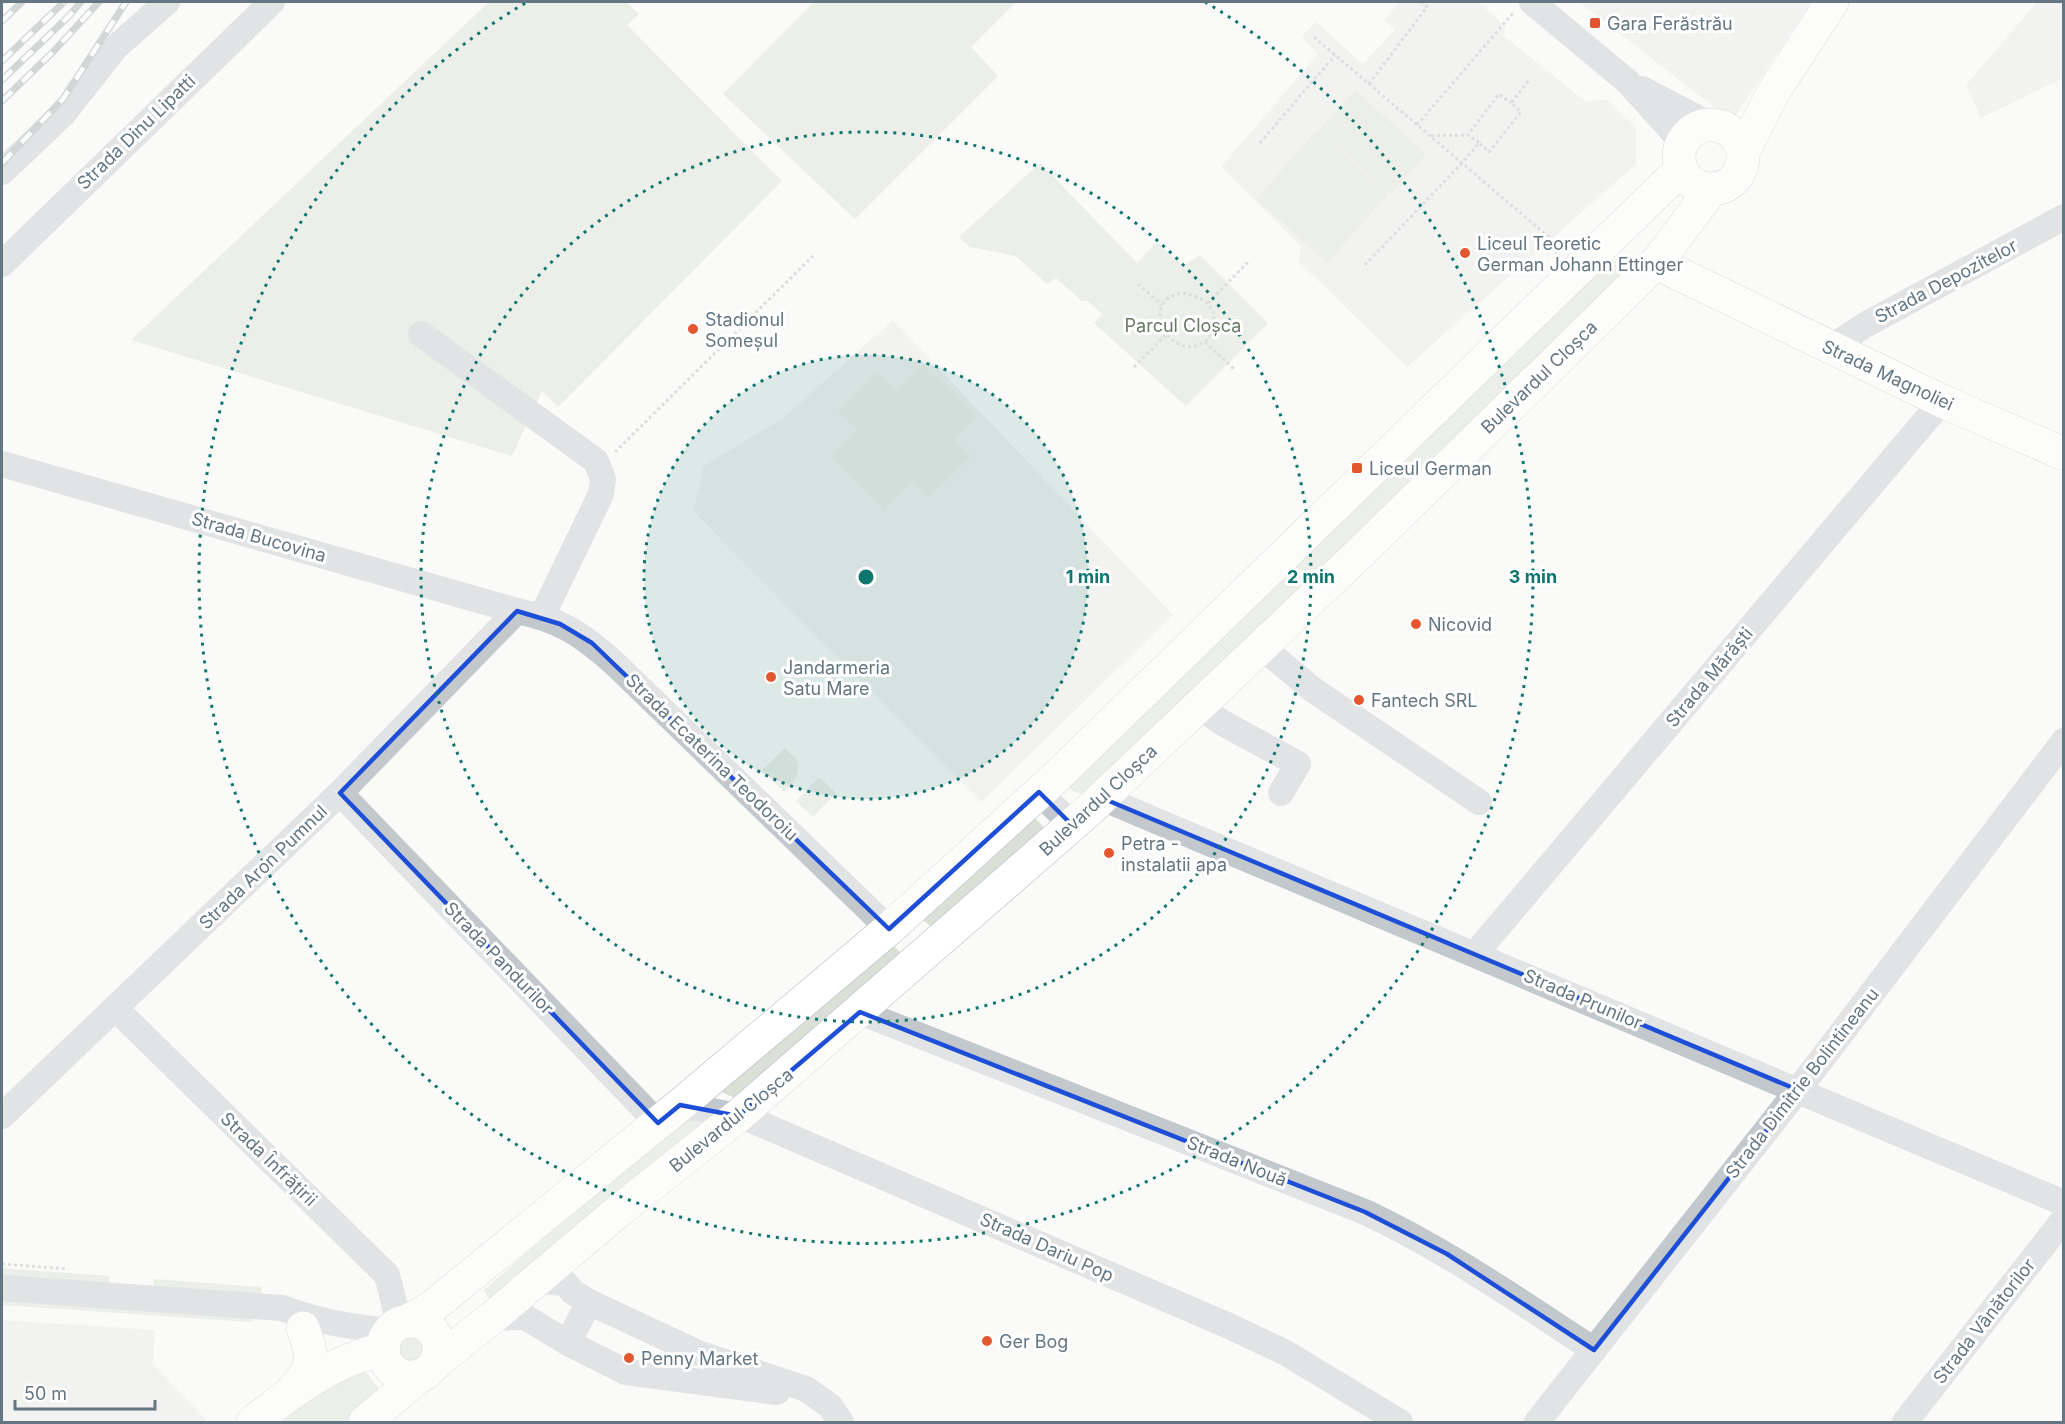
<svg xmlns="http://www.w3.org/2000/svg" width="2065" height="1424" viewBox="0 0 2065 1424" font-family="Inter,sans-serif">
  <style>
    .built { fill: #e8e9e9 }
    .green { fill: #dadfd7 }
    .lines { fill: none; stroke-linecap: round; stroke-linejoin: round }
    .major-casing { stroke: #b5babe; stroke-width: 34 }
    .path { stroke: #bbbfc2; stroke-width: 3; stroke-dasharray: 3 3; stroke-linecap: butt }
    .minor { stroke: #c3c8cc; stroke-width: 26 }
    .major { stroke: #fff; stroke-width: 33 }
    .rail-casing { stroke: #a2aab0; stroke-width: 7 }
    .rail { stroke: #fff; stroke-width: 4.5; stroke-dasharray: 14; stroke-linecap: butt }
    .marked { fill: none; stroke: #1d4ed8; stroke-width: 4.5; stroke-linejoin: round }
    .ring { fill: none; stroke: #0f766e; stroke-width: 3; stroke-dasharray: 3 6 }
    .poi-dot { fill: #e4572e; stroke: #fff; stroke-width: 2 }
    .labels { text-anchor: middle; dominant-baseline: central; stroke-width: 6; stroke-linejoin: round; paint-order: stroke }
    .poi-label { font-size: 18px; fill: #657683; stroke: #fff; text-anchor: start }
    .street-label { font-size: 18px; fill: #657683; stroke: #fff }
    .park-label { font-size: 18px; fill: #687a64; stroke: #fff }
    .centre { fill: #0f766e; stroke: #fff; stroke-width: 3 }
    .ring-label { font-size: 18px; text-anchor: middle; font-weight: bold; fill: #0f766e; stroke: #fff; stroke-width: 6; stroke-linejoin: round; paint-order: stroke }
  </style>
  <rect width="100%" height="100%" fill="#fafaf8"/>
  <g class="built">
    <polygon points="1400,2 1478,2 1505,26 1504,36 1586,102 1606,99 1636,127 1636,164 1407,367 1299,262 1301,247 1221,167 1318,54 1301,37 1316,22 1363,64 1395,30 1384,20"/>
    <polygon points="1579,2 1811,2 1732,121"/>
    <polygon points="2037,2 2063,2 2063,78 1981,118 1966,85"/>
    <polygon points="893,320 1173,615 981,802 693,511 704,466 783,418"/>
    <polygon points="2,1320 155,1330 153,1364 208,1422 2,1422"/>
  </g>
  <g class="green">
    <polygon points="489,2 626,2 639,14 627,25 782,181 558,407 542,391 512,456 131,340"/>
    <polygon points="814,2 1016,2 971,47 998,76 855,219 723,94"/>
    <polygon points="1355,90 1426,154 1390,194 1319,130"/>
    <polygon points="1317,130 1388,194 1327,263 1256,199"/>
    <polygon points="1040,163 1137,263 1157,242 1183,266 1200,255 1268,323 1186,406 1094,323 1102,314 1088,301 1082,301 1056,278 1047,284 1016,256 970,247 959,237"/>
    <polygon points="1616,261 1627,271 1626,285 1084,794 1075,792 1069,788 1068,778 1602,262"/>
    <polygon points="923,364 977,417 954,440 971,456 929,497 913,481 884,510 831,457 857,430 838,411 877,372 897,391"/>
    <path d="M785,748C788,752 794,756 796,759C803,771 792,785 784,792L762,770Z"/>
    <polygon points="819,777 836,793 813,817 796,801"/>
    <polygon points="1035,818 1042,825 1044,831 940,934 919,917"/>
    <polygon points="889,942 911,962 747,1104 709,1086"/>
    <polygon points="681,1117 718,1127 499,1308 483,1291"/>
    <polygon points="2,1268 109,1276 110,1290 2,1281"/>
    <polygon points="154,1279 261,1287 262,1300 154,1294"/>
    <polygon points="2,1293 258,1312 251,1322 2,1305"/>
    <polygon points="421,1329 431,1339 434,1352 407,1370 400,1367 391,1356 395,1335"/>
    <polygon points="356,1360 384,1395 350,1422 278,1422"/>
  </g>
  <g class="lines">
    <g class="major-casing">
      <g id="major">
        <circle cx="1711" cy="157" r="32"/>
        <polyline points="1743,153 1774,91 1832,2"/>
        <polyline points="1658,261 1671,270 1942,401 2064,454"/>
        <polyline points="408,1321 432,1307 680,1105 889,929 1054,779 1670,180 1682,171"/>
        <circle cx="411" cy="1349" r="28"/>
        <polyline points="436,1362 492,1318 616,1213 738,1116 1087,812 1360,553 1658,261 1712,189"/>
        <path d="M290,1393C314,1367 315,1362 303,1328"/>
        <path d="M253,1422C292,1391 334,1360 384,1349"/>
        <polyline points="365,1422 421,1375"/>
      </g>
    </g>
    <g class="path">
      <polyline points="1314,37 1551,239 1557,255"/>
      <polyline points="1369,84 1427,7 1421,2"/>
      <polyline points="1417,125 1513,13"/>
      <polyline points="1431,136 1468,135"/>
      <polyline points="1260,143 1335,55"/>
      <polyline points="1479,143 1468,135 1499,94 1511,103"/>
      <polyline points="1365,265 1462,163 1479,143 1489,152 1521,112 1511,103 1530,79"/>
      <polyline points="1138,284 1162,305"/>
      <path d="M1183,293C1200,296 1219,306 1213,326C1212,333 1210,338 1204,342C1170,364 1136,299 1183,293Z"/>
      <polyline points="1208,303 1248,262"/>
      <polyline points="1205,342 1234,369"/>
      <polyline points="1134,367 1166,335"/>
      <polyline points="615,452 813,256"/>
      <polyline points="2,1264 68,1269"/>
    </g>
    <g class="minor">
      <polyline points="1532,2 1628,82 1683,143"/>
      <polyline points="1642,89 1711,125"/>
      <polyline points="2,172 64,113 116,47 167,2"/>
      <polyline points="2,264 272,2"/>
      <polyline points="421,334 596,461 603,479 601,494 542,616"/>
      <polyline points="1830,348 1865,325 2064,217"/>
      <path d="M2,464L517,611C560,620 580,633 613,662L889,929"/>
      <polyline points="1262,647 1312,689 1479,802"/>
      <polyline points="1199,706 1221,722 1298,764 1281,793"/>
      <polyline points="1039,792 1072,825"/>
      <polyline points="340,793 658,1123"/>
      <polyline points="1102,798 2064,1203"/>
      <polyline points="1475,954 1942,401"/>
      <polyline points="115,1008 387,1275 399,1323"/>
      <path d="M860,1012L1365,1212C1446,1250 1519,1301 1594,1350"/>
      <polyline points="680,1105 738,1116 756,1122 1229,1326 1286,1353 1400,1422"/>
      <polyline points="2,1116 340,793 517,611"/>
      <polyline points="536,1281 565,1283 573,1292 589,1302 698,1353 806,1389 830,1406 841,1422"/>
      <path d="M2,1288L282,1308C319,1322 351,1327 390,1331"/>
      <polyline points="492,1318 525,1317 568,1343 626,1372 777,1392"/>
      <polyline points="568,1343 589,1302"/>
      <polyline points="1537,1422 1798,1090 2064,741"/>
      <polyline points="1905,1422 2064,1219"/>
    </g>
    <use href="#major" class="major"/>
    <g class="rail-casing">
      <g id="rail">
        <polyline points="2,21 22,2"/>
        <polyline points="2,61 64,2"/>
        <polyline points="2,80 69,16 81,2"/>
        <polyline points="2,101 53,52 99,2"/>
        <polyline points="2,163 63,99 126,2"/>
      </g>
    </g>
    <use href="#rail" class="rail"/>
  </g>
  <path d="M0 0H2065V1424H0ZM517,611L560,624L592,643L889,929L1039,792L1072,825L1102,798L1798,1090L1594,1350L1447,1254L1365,1212L860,1012L738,1116L680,1105L658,1123L340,793Z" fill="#fafaf8" fill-opacity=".55" fill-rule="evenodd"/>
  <path class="marked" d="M517,611L560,624L592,643L889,929L1039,792L1072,825L1102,798L1798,1090L1594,1350L1447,1254L1365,1212L860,1012L738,1116L680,1105L658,1123L340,793Z"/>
  <circle cx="866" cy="577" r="222" fill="#0f766e" fill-opacity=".12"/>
  <g class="ring">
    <circle cx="866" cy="577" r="222"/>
    <circle cx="866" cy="577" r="445"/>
    <path d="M1205 2A667 667 0 1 1 527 2"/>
  </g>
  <g class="poi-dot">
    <rect x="1589" y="17" width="12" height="12" rx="3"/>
    <circle cx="1465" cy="253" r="6"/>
    <circle cx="693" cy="329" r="6"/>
    <rect x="1351" y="462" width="12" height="12" rx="3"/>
    <circle cx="1416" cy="624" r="6"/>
    <circle cx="771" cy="677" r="6"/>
    <circle cx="1359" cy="700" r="6"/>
    <circle cx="1109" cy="853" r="6"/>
    <circle cx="987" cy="1341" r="6"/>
    <circle cx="629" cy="1358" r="6"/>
  </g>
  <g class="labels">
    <g class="poi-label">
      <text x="1607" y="23">Gara Ferăstrău</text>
      <text x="1477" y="243">Liceul Teoretic<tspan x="1477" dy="21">German Johann Ettinger</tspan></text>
      <text x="705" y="319">Stadionul<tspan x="705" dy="21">Someșul</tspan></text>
      <text x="1369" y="468">Liceul German</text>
      <text x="1428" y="624">Nicovid</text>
      <text x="783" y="667">Jandarmeria<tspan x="783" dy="21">Satu Mare</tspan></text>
      <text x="1371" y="700">Fantech SRL</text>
      <text x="1121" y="843">Petra -<tspan x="1121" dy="21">instalatii apa</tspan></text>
      <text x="999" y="1341">Ger Bog</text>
      <text x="641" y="1358">Penny Market</text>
    </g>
    <g class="street-label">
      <text transform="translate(136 132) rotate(-44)">Strada Dinu Lipatti</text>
      <text transform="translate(1946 281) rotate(-28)">Strada Depozitelor</text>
      <text transform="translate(1888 375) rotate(25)">Strada Magnoliei</text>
      <text transform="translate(1539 377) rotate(-44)">Bulevardul Cloșca</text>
      <text transform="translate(259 537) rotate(16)">Strada Bucovina</text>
      <text transform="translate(1709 677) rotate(-50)">Strada Mărăști</text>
      <text transform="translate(712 757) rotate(44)">Strada Ecaterina Teodoroiu</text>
      <text transform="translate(1098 800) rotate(-43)">Bulevardul Cloșca</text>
      <text transform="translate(263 867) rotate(-44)">Strada Aron Pumnul</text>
      <text transform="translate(499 958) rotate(46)">Strada Pandurilor</text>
      <text transform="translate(1583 999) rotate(23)">Strada Prunilor</text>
      <text transform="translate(1802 1083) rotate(-52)">Strada Dimitrie Bolintineanu</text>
      <text transform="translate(731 1120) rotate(-39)">Bulevardul Cloșca</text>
      <text transform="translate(269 1159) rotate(44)">Strada Înfrățirii</text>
      <text transform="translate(1237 1161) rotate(22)">Strada Nouă</text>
      <text transform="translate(1047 1247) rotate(24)">Strada Dariu Pop</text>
      <text transform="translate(1984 1321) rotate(-52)">Strada Vânătorilor</text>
    </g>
    <g class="park-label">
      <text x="1183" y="325">Parcul Cloșca</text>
    </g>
  </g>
  <circle cx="866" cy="577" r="9" class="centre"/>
  <g class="ring-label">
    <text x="1088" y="583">1 min</text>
    <text x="1311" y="583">2 min</text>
    <text x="1533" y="583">3 min</text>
  </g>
  <rect width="2065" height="1424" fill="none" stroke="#657683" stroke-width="6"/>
  <path d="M15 1400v9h140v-9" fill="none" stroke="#657683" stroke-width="3"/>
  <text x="24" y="1400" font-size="18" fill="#657683" stroke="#ffffff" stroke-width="4.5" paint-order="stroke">50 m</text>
</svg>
